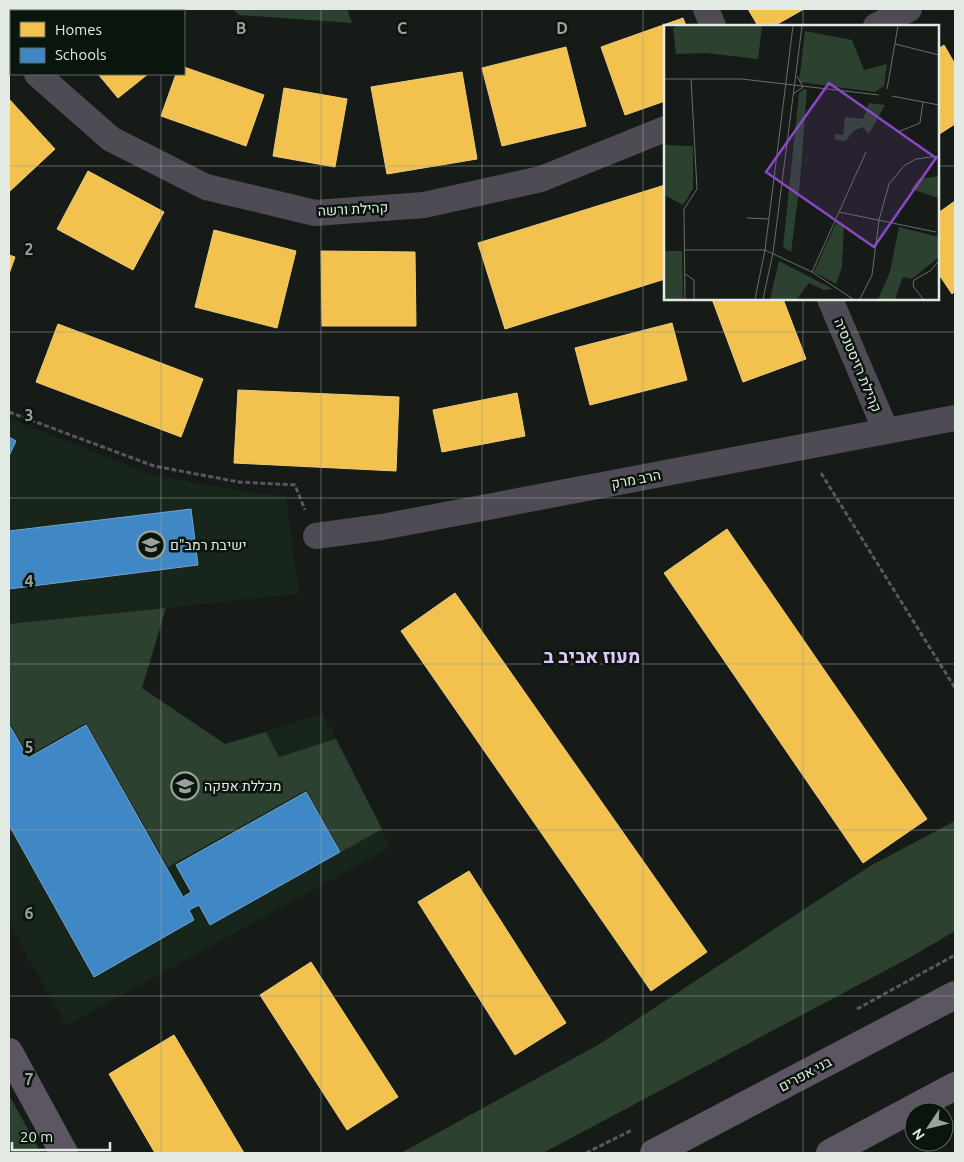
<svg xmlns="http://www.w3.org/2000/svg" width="964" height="1162" viewBox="0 0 964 1162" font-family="Ubuntu,Heebo,sans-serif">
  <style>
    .built { fill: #17251a }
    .green { fill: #2c4130 }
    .homes { fill: #f2c14e; stroke: #eecd7b }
    .schools { fill: #3f88c5; stroke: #70a5ce }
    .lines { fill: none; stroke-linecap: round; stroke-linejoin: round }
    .path { stroke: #59585d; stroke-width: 3; stroke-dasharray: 5 2.5; stroke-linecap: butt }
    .street { stroke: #4f4b54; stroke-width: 26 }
    .secondary { stroke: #5b5661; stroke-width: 28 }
    .grid { fill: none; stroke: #9ba29c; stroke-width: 1; stroke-opacity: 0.55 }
    .labels { text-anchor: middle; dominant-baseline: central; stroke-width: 5; stroke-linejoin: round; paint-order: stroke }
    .street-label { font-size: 14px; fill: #e3eae4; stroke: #0a150d }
    .poi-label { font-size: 14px; fill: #e3eae4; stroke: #0a150d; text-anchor: start }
    .district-label { font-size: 19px; font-weight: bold; fill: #e1c5fc; stroke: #0a150d }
    .inset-road { fill: none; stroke: #686e69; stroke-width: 1 }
    .view { fill: #8b48c5; fill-opacity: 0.15; stroke: #8b48c5; stroke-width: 2.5 }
    .inset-edge { fill: none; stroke: #e3eae4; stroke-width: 2.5 }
    .grid-label { font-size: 16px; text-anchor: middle; font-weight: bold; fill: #9ba29c; stroke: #0a150d; stroke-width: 5; stroke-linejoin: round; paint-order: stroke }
  </style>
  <rect width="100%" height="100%" fill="#161b17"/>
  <polygon class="built" points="9,418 153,475 248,492 286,496 299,594 166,608 142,688 225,744 323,713 382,829 389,848 66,1026 9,923"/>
  <g class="green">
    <polygon points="232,9 347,9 352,23 239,15"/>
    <polygon points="166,608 142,688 225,744 266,732 279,757 336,739 382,829 341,852 306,790 168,867 86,723 28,756 11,725 9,726 9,624"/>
    <polygon points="955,821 955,931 909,958 543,1153 401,1153 598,1045 870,866"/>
    <polygon points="9,1095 41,1153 9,1153"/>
  </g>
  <g class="homes">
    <polygon points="748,9 804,9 774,26 758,26"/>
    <polygon points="683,18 686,26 665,26 665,101 625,115 601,47"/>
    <polygon points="944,45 955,64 955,124 938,135 938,49"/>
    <polygon points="566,47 586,126 502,146 482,68"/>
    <polygon points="184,67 264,95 246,146 161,116 176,74 184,74"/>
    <polygon points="462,72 477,159 387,174 371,87"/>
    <polygon points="98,74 148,74 118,98"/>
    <polygon points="284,88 347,99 335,167 273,156"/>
    <polygon points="9,99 55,149 9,192"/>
    <polygon points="88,171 164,212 133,270 57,229"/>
    <polygon points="665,185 665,279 505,329 478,243"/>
    <polygon points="955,201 955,291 952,294 938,273 938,213"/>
    <polygon points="214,230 296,251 277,328 195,307"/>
    <polygon points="321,251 415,252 416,326 322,326"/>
    <polygon points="9,255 15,257 9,274"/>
    <polygon points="712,299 783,299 806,359 743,382"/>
    <polygon points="672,323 687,380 590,405 575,348"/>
    <polygon points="58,324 203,379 181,437 36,382"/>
    <polygon points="238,390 399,397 396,471 234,463"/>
    <polygon points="517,393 525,436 442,452 433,410"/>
    <polygon points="727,529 927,819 863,863 664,573"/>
    <polygon points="455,593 707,952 651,991 401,631"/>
    <polygon points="469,871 566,1023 515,1055 418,902"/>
    <polygon points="311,962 398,1097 347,1130 260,995"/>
    <polygon points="174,1035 244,1153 155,1153 109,1074"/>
  </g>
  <g class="schools">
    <polygon points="9,437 16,441 9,456"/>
    <polygon points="191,509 198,565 9,589 9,531"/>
    <polygon points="86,725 183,897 191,892 176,865 306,792 340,852 210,925 199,905 189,910 194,920 94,977 9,825 9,727 10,726 28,758"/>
  </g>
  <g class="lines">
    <g class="path">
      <polyline points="9,412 154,466 239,482 295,485 305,510"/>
      <polyline points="821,473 955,688"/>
      <polyline points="857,1009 955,955"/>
      <polyline points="586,1153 632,1130"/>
    </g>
    <g class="street">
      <polyline points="706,9 713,26"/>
      <polyline points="876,26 909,9"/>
      <polyline points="9,41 11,44"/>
      <polyline points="37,74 111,139 206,187 315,213 424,205 541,179 665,129"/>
      <polyline points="830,299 886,431"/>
      <polyline points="316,536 382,527 955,418"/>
    </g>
    <g class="secondary">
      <polyline points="9,1052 64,1153"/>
      <polyline points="654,1153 955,995"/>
      <polyline points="830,1153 955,1086"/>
    </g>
  </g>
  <path class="grid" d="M161,9V11M321,9V1153M482,9V1153M643,9V1153M803,9V26M161,74V1153M9,166H665M938,166H955M803,299V1153M9,332H955M9,498H955M9,664H955M9,830H955M9,996H955"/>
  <defs>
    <g id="university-ring" transform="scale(1.4375)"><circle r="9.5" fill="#0a150d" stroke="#9ba29c" stroke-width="1.5"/><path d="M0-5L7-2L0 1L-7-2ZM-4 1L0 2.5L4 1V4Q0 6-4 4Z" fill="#9ba29c"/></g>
  </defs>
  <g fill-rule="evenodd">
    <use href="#university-ring" x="151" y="545"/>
    <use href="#university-ring" x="185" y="786"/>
  </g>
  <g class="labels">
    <g class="street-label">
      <text transform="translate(353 209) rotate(-3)">קהילת ורשה</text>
      <text transform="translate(858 365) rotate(67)">קהילת רזיסטנסיה</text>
      <text transform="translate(636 479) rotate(-11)">הרב מרק</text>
      <text transform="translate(805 1074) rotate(-28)">בני אפרים</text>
    </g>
    <g class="poi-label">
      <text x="170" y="545">ישיבת רמב"ם</text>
      <text x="204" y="786">מכללת אפקה</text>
    </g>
    <g class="district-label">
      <text x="592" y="656">מעוז אביב ב</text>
    </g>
  </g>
  <g transform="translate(664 25)">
    <rect width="275" height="275" fill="#161b17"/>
    <path d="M13,1H98L94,34L43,28L12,29L9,3ZM141,6L188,15L200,45L223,39L220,61L211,67L135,57ZM140,64L143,65L136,157L127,227L119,222L135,68ZM205,78L221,80L205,109L199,102L189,106L182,116L171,115V109L179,110L181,92L199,94ZM0,120L29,121V164L19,180L0,170ZM275,151V173L247,164L255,154ZM172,198L180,201L178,242L172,259L150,247ZM235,202L275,212V232L248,254L239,252L231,274H214L226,247ZM0,226H18L19,274H0ZM115,236L169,264L160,265L145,258L133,274H106Z" fill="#2c4130"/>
    <path class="inset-road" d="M231,19L275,30M0,54H78L215,70M223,64L234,1M129,69L139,62L133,51M228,71L275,80M234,107L256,98L259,77M175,187L272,207M83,193L105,194M21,225H101L148,247L189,274M148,247L202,127M21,249L30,255V274M21,274L20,184L33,164L27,54M91,274L101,225L129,1M99,274L109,228L138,1M196,274L208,250L215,195L225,159L241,140L252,134L275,131M259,274L249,261L250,255L266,246L275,236"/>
    <path class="view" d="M165,58L272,133L210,222L102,147Z"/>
    <rect width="275" height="275" class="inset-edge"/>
  </g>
  <g class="grid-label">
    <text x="241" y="34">B</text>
    <text x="402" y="34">C</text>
    <text x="562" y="34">D</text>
    <text x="29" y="255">2</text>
    <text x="29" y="421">3</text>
    <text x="29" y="587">4</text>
    <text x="29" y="753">5</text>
    <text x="29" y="919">6</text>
    <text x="29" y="1085">7</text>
  </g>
  <rect width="964" height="1162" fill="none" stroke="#e3eae4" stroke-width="20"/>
  <rect x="10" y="10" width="175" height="65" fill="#0a150d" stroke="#616a63"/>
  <rect x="20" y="22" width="25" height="15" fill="#f2c14e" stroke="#616a63"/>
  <text x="55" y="35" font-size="15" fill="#e3eae4">Homes</text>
  <rect x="20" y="48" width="25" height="15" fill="#3f88c5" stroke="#616a63"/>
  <text x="55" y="60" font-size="15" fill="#e3eae4">Schools</text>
  <g transform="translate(929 1127) rotate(235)"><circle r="24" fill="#0a150d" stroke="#616a63"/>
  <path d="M0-4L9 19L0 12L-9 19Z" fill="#9ba29c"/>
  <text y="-8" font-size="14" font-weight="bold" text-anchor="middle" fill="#e3eae4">N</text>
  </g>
  <path d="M12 1142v8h98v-8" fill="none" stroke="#e3eae4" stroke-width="2.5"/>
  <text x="20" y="1142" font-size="15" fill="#e3eae4" stroke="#0a150d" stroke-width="4" paint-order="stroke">20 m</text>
</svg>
